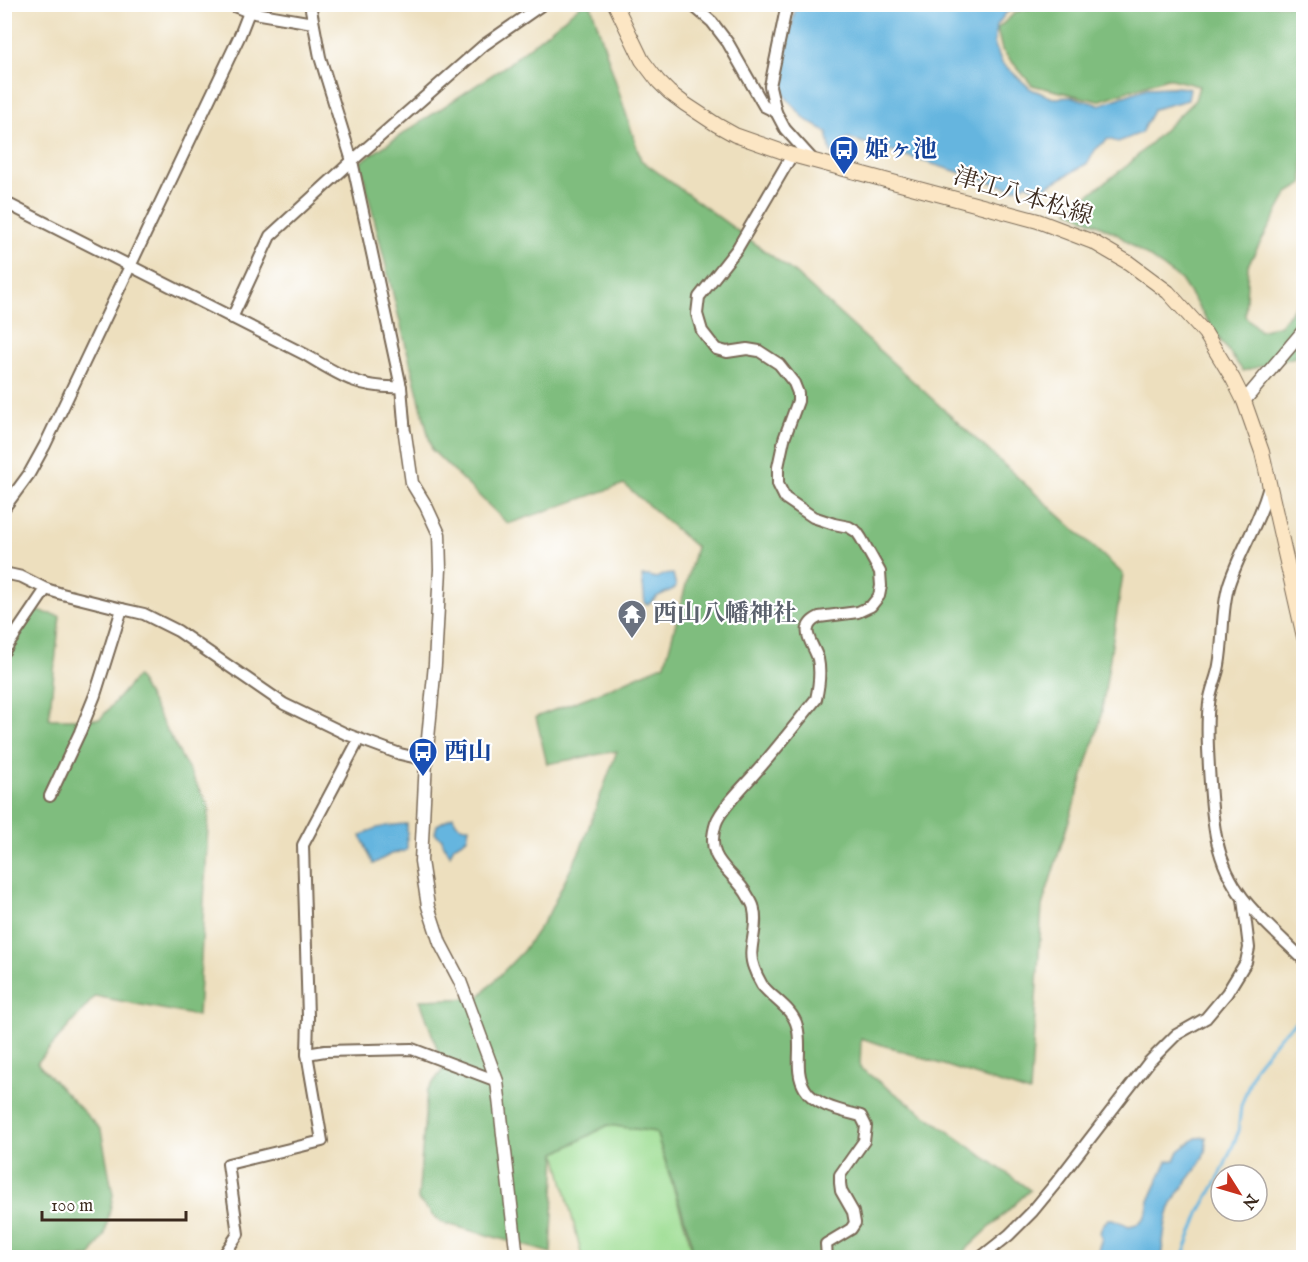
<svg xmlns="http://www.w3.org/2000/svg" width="1308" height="1262" viewBox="0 0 1308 1262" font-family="'IM FELL English','Noto Serif JP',serif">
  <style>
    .green { fill: #9fde94; stroke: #6d8459; stroke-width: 1.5 }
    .forest { fill: #7fbd7e; stroke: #5d744e; stroke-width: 1.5 }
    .water { fill: #65b5df; stroke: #50707e; stroke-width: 1.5 }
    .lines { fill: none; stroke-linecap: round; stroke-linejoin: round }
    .stream { stroke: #65b5df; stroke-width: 3 }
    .minor-casing { stroke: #796956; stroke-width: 14 }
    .tertiary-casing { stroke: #796956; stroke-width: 15 }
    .secondary-casing { stroke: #796956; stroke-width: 16 }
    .minor { stroke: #fff; stroke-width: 10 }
    .tertiary { stroke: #fff; stroke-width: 12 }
    .secondary { stroke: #fce6c4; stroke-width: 14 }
    .labels { text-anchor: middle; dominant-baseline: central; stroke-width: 4.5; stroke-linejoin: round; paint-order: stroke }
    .transit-label { font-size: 24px; font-weight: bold; fill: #164399; stroke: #fff; text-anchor: start }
    .street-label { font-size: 24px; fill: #3b2a1e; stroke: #fff }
    .worship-label { font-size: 24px; font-weight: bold; fill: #5b616d; stroke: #fff; text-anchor: start }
  </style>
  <rect width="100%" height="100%" fill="#fff"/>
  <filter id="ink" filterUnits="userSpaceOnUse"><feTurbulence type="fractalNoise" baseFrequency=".0167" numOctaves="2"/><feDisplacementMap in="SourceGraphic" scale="12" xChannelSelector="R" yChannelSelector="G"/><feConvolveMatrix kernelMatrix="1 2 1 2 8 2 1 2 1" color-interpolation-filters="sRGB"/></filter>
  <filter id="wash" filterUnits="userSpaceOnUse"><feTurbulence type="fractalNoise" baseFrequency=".008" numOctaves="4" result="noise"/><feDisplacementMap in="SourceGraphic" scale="24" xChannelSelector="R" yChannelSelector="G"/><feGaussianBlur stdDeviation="1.35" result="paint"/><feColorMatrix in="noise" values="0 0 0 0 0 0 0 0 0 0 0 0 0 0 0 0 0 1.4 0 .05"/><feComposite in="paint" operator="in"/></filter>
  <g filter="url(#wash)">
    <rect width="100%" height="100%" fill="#eddfbe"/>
    <polygon class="green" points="608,1125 656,1132 691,1245 692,1257 582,1257 556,1153"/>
    <g class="forest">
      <polygon points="581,5 591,5 641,160 795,273 1123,574 1100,722 1042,906 1030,1093 861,1038 860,1068 1030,1190 958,1257 692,1257 691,1239 656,1132 608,1125 556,1153 551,1253 440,1222 418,1200 427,1091 444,1068 420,1000 478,998 523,951 548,915 581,848 617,751 547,764 536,717 601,692 665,664 696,547 624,484 508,524 432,450 360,162 507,65"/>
      <polygon points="1044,5 1303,5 1303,184 1288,193 1248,265 1245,316 1260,331 1280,325 1303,296 1303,355 1243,371 1223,344 1181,280 1115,233 1068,210 1128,165 1195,100 1199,86 1167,78 1098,101 1032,85 1002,50 997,29 1016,12"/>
      <polygon points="32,610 60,616 49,719 100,719 137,676 209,807 198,1016 95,996 37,1063 101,1130 113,1195 105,1234 90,1257 5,1257 4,667"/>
    </g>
    <g class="water">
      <polygon points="1025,4 1006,13 997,25 994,43 1002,63 1031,89 1053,98 1073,97 1099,105 1147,88 1172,87 1190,88 1188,100 1154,109 1141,133 1118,142 1108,139 1095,150 1088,163 1044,188 1034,189 1027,184 1013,189 848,138 840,143 835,154 831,153 827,132 806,120 784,95 781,77 796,5"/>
      <polygon points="673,574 676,586 674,589 658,596 649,604 645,604 642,576 649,576 656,578 663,575"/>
      <path d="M453,816C456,825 460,827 469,827L467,838L454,846L450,855C447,849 443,846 442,839L435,833L437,825Z"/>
      <path d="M407,824V849L405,851L391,854L373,864L361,836C375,826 391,825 407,824Z"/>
      <path d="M1206,1137C1210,1162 1183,1181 1173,1202C1164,1218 1164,1240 1161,1257H1101L1098,1250L1102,1238L1100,1233L1102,1226L1108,1219H1113L1129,1226L1137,1224L1144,1218L1147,1211L1149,1201L1167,1161L1175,1160L1179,1151L1196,1138Z"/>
    </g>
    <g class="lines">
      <polyline class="stream" points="1182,1258 1200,1211 1220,1176 1238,1133 1241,1106 1255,1067 1280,1036 1304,1014"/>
    </g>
  </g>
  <g filter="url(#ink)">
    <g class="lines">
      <g class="minor-casing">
        <g id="minor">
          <polyline points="229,4 249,12 313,23"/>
          <polyline points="310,4 320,57 352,161 401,387 405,434"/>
          <polyline points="691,4 712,22 728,43 764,106 776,112"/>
          <polyline points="787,4 770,86 776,112 785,129 813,160"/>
          <path d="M792,155L737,249L699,297L697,314L702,331L716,349L727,352L747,349L759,351L779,364L794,383L798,393V401L784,439L778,467V484L785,498L813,517L834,524L849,527L857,532L861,538L880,572L881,586L879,596L871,606L858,612L819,617C796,628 814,644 818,659C821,673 819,686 816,699C799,720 782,742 764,763C752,778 722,806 716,823C703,863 734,869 749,898C751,901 754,906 754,910C759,930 746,949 754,968C756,974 759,980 762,985C773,999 793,1009 797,1026C803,1047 793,1070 805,1089C815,1106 843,1111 861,1116L866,1126L864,1141L840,1175V1183L841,1191L853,1212L855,1223L851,1229L826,1244L827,1258"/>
          <path d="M4,202L306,355C341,376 360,389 401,387"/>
          <polyline points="232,318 270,236 352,161 484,45 543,4"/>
          <path d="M1269,486C1261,520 1240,550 1229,584C1221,610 1224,638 1219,665C1217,678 1210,691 1209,704C1206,725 1208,747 1209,768C1212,814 1213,860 1243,898C1261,921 1284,940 1304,960"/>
          <polyline points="4,508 29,474 45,445 240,35 249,12"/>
          <polyline points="4,573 22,577 46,589 62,594 122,609 144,614 178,631 284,704 346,734 400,754 426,760"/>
          <polyline points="4,651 46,589"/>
          <polyline points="50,796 80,732 95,695 122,609"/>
          <polyline points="307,1054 325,1051 412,1049 497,1081"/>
          <polyline points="222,1258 238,1234 228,1164 322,1141 307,1054 308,1017 303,845 356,745"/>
          <polyline points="980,1258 1009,1235 1032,1212 1055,1184 1149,1062 1176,1035 1206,1018 1227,993 1246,962 1249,948 1243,899"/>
        </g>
      </g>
      <g class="tertiary-casing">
        <g id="tertiary">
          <polyline points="1244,401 1304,330"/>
          <polyline points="405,434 412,483 426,506 439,534 440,569 435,664 426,760 421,861 428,906 440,943 460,981 497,1081 517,1258"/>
        </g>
      </g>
      <g class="secondary-casing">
        <polyline id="secondary" points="615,4 642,60 658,81 669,92 685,104 717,125 735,135 792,155 1038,221 1093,242 1129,263 1168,292 1205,333 1233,379 1244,401 1262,452 1304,637"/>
      </g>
      <use href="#minor" class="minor"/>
      <use href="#tertiary" class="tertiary"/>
      <use href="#secondary" class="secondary"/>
    </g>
  </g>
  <defs>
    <g id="bus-pin" transform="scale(1.5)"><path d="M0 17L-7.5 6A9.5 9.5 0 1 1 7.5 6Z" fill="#1a4fb4" stroke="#fff"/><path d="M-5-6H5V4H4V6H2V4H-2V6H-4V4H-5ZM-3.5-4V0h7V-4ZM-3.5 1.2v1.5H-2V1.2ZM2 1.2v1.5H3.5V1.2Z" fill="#fff"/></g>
    <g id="temple-pin" transform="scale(1.5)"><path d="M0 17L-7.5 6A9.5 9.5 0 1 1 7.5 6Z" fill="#6b7280" stroke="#fff"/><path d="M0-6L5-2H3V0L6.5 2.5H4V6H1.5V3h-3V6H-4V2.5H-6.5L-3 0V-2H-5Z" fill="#fff"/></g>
  </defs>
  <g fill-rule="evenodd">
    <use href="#bus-pin" x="844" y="150"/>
    <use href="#temple-pin" x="632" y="614"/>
    <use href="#bus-pin" x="423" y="752"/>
  </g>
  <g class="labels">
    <g class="transit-label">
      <text x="865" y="150">姫ヶ池</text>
      <text x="444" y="752">西山</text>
    </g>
    <g class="street-label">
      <text transform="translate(1023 197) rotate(17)">津江八本松線</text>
    </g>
    <g class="worship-label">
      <text x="653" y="614">西山八幡神社</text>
    </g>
  </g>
  <rect width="1308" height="1262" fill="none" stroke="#fff" stroke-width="24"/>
  <g transform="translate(1239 1193) rotate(127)"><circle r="28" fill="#ffffff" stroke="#b1aaa5" stroke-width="1.5"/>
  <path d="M0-4.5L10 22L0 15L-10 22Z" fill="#c8321e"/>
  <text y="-9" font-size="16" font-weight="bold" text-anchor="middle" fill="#3b2a1e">N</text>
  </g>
  <path d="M42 1211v9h144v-9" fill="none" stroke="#3b2a1e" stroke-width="3"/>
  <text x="51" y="1211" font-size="18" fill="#3b2a1e" stroke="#ffffff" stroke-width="4.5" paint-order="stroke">100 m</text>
</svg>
